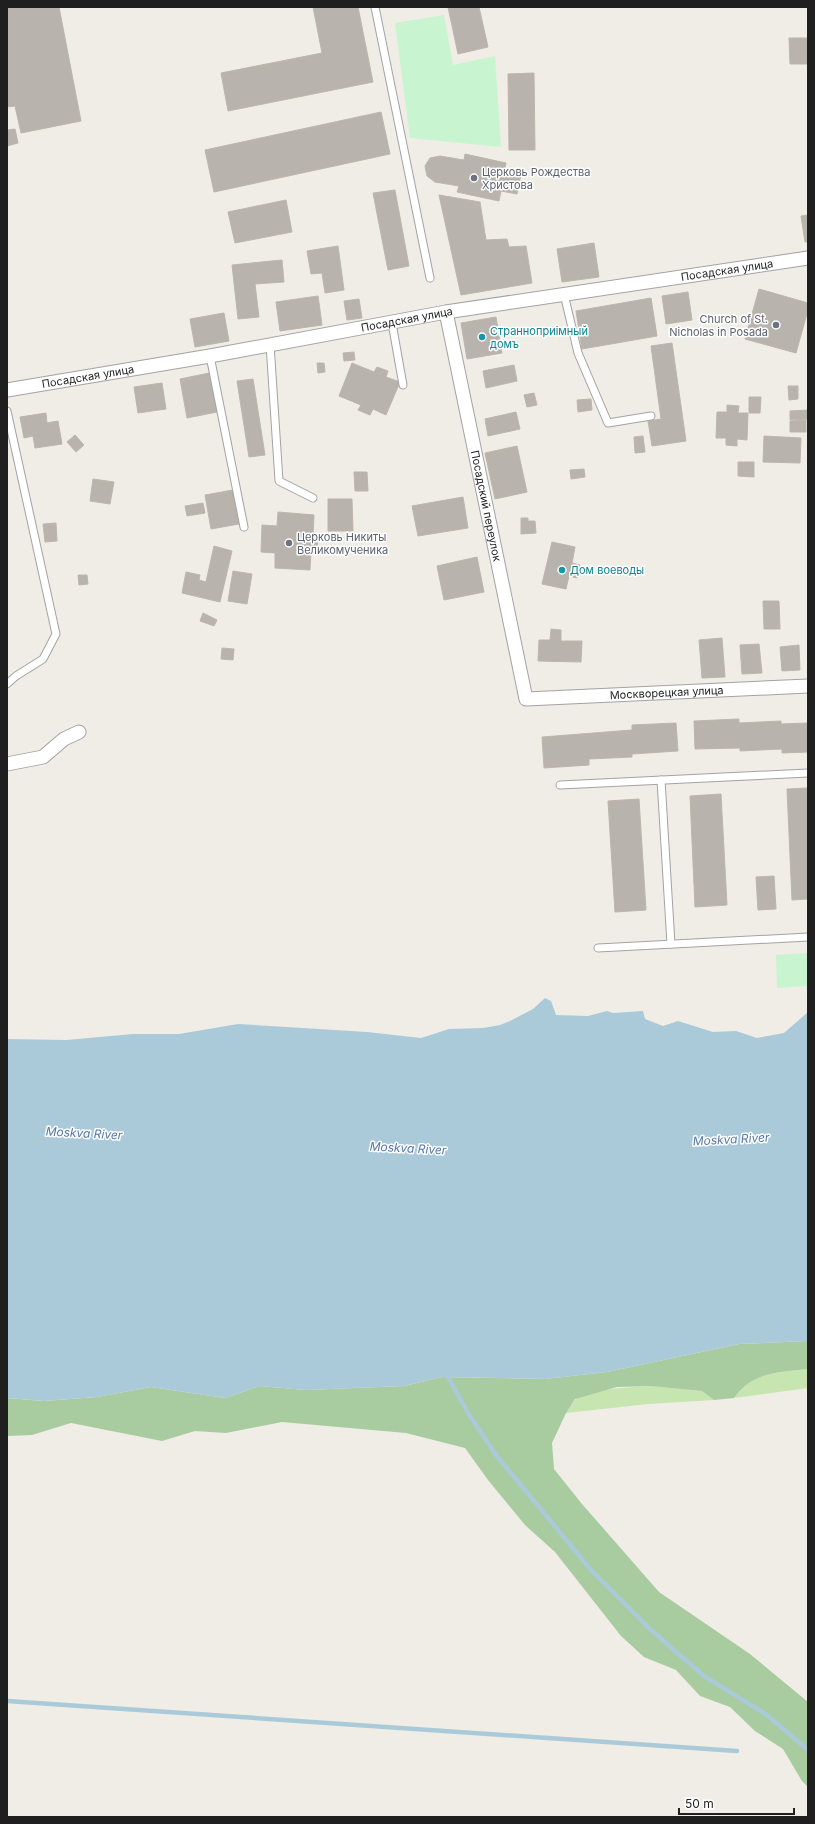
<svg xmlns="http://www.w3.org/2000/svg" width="815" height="1824" viewBox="0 0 815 1824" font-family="Inter,sans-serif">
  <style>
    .grass { fill: #c6e5b1 }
    .forest { fill: #a8cb9f }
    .park { fill: #c8f5cf }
    .water { fill: #abcad9 }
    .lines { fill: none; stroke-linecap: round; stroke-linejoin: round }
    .stream { stroke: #abcad9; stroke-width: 4.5 }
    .building { fill: #b8b3ac; stroke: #bfb5aa }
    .service-casing { stroke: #a3a3a3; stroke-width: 9 }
    .minor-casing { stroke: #a3a3a3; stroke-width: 15 }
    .service { stroke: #fff; stroke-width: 7 }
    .minor { stroke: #fff; stroke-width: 13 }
    .worship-dot { fill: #6b7280; stroke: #fff; stroke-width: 1.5 }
    .culture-dot { fill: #0f9aa8; stroke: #fff; stroke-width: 1.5 }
    .labels { text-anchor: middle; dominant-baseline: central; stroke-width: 3; stroke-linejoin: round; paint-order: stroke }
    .worship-label { font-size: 11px; fill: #5b616d; stroke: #fff; text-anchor: start }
    .street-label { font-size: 11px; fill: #1f1f1f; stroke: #fff }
    .culture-label { font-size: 11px; fill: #0d838f; stroke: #fff; text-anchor: start }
    .water-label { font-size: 12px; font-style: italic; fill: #5476a7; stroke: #fff }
  </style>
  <rect width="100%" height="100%" fill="#efede6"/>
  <g class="grass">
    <path d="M808,1369V1388L734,1398C752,1372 780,1372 808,1369Z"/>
    <path d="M650,1386L702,1391L714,1400L648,1404L566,1413C569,1409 571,1404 575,1400C585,1389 634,1387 650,1386Z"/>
  </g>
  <path class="forest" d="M808,1341V1369C780,1372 752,1372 734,1398L714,1400L702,1391L650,1386L617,1387L575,1399L566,1413L552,1443L554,1469L582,1504L659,1592L750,1654L808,1702V1787L802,1781L783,1749L755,1731L730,1707L700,1696L676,1670L644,1657L621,1636L555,1552L525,1525L488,1480L465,1448L406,1433L282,1422L226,1433L195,1431L162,1441L71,1423L32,1435L7,1436V1398L44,1401L97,1397L151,1387L225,1398L260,1386L306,1390L404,1386L442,1377L545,1379L607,1372L739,1344Z"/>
  <g class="park">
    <polygon points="444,15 453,65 495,56 501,147 410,138 395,23"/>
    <polygon points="808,953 808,986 777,988 776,955"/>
  </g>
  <polygon class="water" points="545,998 551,1001 556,1015 588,1016 607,1011 613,1013 643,1011 645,1019 663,1026 678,1021 713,1032 736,1031 757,1038 784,1033 808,1012 808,1341 739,1344 607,1372 545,1379 442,1377 404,1386 306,1390 260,1386 225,1398 151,1387 97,1397 44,1401 7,1398 7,1039 66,1040 133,1034 179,1034 238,1024 367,1032 421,1038 449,1029 483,1028 500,1025 510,1021 533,1009"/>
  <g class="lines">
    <g class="stream">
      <polyline points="448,1377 468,1413 496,1455 591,1570 651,1630 704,1676 767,1715 808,1750"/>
      <polyline points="7,1701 737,1751"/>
    </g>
  </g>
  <g class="building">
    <polygon points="7,7 59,7 81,121 21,133 15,106 7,107"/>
    <polygon points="313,7 358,7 373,82 228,111 221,73 322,53"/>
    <polygon points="448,7 479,7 488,47 458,54"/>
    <polygon points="789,38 808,38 808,64 790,64"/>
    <polygon points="534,73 535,150 509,150 508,74"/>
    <polygon points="381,112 390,154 214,192 205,150"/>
    <polygon points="15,129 18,143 7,146 7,130"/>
    <polygon points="465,154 506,163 504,172 521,175 517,194 501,191 499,201 457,192 459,186 435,182 427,176 425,166 430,158 440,156 464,160"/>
    <polygon points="395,190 409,266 388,270 373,193"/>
    <polygon points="439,195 480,202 486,240 507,239 509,247 526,246 532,283 461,295"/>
    <polygon points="286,200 292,232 235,243 228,212"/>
    <polygon points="808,215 808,242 805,242 801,216"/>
    <polygon points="594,243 599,277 562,282 557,249"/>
    <polygon points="338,246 344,290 325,293 322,273 311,274 307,251"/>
    <polygon points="282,260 284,282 255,284 259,317 238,319 232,265"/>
    <polygon points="759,289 808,303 808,310 796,353 745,339"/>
    <polygon points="688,292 692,320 666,324 662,296"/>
    <polygon points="318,296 322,325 280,331 276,302"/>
    <polygon points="651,298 657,336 582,349 576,311"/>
    <polygon points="359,299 362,318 347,320 344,301"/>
    <polygon points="224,313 229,341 195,347 190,319"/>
    <polygon points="496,317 502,353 467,359 461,323"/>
    <polygon points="672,343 686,441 652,446 648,421 661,419 651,346"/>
    <polygon points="354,352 355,360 344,361 343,353"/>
    <polygon points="317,363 324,363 325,372 318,373"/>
    <polygon points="352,363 374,372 377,367 388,371 386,377 400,382 386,415 373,409 370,415 358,410 361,405 339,396"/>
    <polygon points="514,365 517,381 486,388 483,371"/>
    <polygon points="209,373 217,412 187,418 180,379"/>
    <polygon points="253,379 265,455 249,457 237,381"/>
    <polygon points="162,383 166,409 138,413 134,387"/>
    <polygon points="788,386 798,386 798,399 789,400"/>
    <polygon points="534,393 537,405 527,407 524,395"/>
    <polygon points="749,397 761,397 760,413 749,413"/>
    <polygon points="591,399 592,410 578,412 577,400"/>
    <polygon points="727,405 739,406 738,413 748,413 747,440 737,439 737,446 726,445 726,438 716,438 717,412 727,412"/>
    <polygon points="808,410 808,419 790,420 790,411"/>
    <polygon points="516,412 520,429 488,436 485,419"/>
    <polygon points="46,413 47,423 58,421 62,444 35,448 33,436 24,438 20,417"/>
    <polygon points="806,420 806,432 790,432 790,421"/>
    <polygon points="75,435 84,445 76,452 67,442"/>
    <polygon points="643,436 645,452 635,453 634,437"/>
    <polygon points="764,436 801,438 800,463 763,462"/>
    <polygon points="517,446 527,492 495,499 485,453"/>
    <polygon points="738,462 754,462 754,477 738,476"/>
    <polygon points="584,469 585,477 571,479 570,470"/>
    <polygon points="354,472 367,472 368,491 355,491"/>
    <polygon points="93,479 114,482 110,504 90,501"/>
    <polygon points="233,490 239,524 211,529 205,495"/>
    <polygon points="463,497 468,528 418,536 412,506"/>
    <polygon points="328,499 352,499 353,531 328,531"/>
    <polygon points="203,503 205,513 187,516 185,506"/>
    <polygon points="278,512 314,515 313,535 318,535 317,552 311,551 310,570 275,568 275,553 261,552 262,525 277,526"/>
    <polygon points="521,518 528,518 528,521 535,521 536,533 521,534"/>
    <polygon points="56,523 57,541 45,542 43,524"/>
    <polygon points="552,542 575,547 572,563 580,565 577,578 569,576 566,589 542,584"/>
    <polygon points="214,546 232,551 220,602 182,593 186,572 200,575 199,580 206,582"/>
    <polygon points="477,557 484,592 444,600 437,566"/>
    <polygon points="233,571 252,574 247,604 228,601"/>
    <polygon points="78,575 87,575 88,584 79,585"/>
    <polygon points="763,601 779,601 780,629 764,629"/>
    <polygon points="203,613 217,620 214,626 200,621"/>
    <polygon points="551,629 561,630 561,641 582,641 581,662 538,661 539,640 550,640"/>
    <polygon points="722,638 725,677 702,678 699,640"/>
    <polygon points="759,644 762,673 742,674 740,645"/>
    <polygon points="799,645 800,670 782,671 780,647"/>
    <polygon points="222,648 234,649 233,660 221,659"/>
    <polygon points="739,719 739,723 781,721 781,724 808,723 808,752 782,753 782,749 740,751 740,748 695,749 694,721"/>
    <polygon points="676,723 678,751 632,754 632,757 589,759 589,765 544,768 542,737 632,730 632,725"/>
    <polygon points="808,788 808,899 792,900 787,789"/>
    <polygon points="721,794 727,905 695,907 690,796"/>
    <polygon points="639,799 646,910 615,912 608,801"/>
    <polygon points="774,876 776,909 758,910 756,877"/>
  </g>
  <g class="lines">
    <g class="service-casing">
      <g id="service">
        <polyline points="375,7 430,278"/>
        <polyline points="564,294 578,353 608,423 651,416"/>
        <polyline points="392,323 403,385"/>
        <polyline points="270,344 279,481 313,498"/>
        <polyline points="210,356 244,527"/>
        <polyline points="7,411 56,634 43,659 16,676 7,684"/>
        <polyline points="661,780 671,944"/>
        <polyline points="560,785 808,773"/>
        <polyline points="598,948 808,937"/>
      </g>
    </g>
    <g class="minor-casing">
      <g id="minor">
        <path id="s1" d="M446,312L526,699L808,686"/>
        <path id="s2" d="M7,390L210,356L446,312L808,258"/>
        <polyline points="7,764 43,757 64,739 79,732"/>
      </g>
    </g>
    <use href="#service" class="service"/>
    <use href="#minor" class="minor"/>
  </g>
  <g class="worship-dot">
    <circle cx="474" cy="178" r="4"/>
    <circle cx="776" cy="325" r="4"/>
    <circle cx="289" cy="543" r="4"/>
  </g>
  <g class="culture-dot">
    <circle cx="482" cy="337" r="4"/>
    <circle cx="562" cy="570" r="4"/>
  </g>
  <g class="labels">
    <g class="worship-label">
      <text x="482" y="172">Церковь Рождества<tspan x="482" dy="13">Христова</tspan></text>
      <text x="768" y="319" text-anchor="end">Church of St.<tspan x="768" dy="13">Nicholas in Posada</tspan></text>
      <text x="297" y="537">Церковь Никиты<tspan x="297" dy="13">Великомученика</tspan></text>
    </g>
    <g class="street-label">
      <text stroke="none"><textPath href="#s2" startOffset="730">Посадская улица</textPath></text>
      <text stroke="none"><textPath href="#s2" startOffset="406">Посадская улица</textPath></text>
      <text stroke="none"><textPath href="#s2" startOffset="82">Посадская улица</textPath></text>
      <text stroke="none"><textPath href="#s1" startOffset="198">Посадский переулок</textPath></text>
      <text stroke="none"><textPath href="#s1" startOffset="536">Москворецкая улица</textPath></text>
    </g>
    <g class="culture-label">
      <text x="490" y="331">Странноприiмный<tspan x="490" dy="13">домъ</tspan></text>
      <text x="570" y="570">Дом воеводы</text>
    </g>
    <g class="water-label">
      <text transform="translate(84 1133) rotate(3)">Moskva River</text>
      <text transform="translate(731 1139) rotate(-3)">Moskva River</text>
      <text transform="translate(408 1148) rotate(3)">Moskva River</text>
    </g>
  </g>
  <rect width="815" height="1824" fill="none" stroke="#1f1f1f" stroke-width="16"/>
  <path d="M679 1808v6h115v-6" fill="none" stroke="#1f1f1f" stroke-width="2"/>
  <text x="685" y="1808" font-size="12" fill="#1f1f1f" stroke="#ffffff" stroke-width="3" paint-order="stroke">50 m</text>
</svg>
